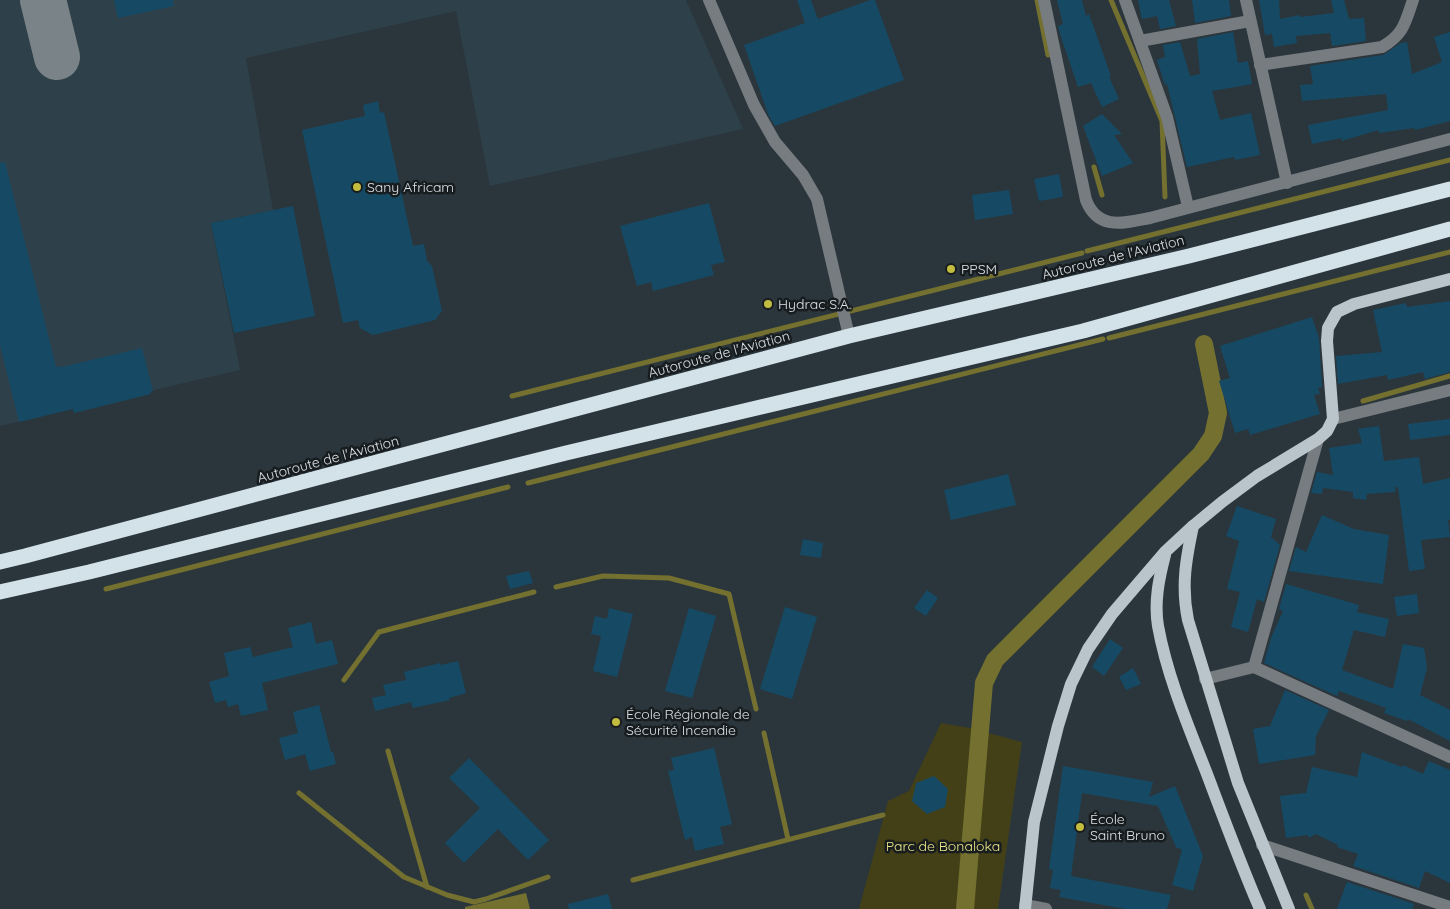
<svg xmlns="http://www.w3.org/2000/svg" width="1450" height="909" viewBox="0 0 1450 909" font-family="Quicksand,sans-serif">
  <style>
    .built { fill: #2e404a }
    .green { fill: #434017 }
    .water { fill: #74702f }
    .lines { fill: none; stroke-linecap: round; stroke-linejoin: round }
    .stream { stroke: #74702f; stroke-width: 5 }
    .canal { stroke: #74702f; stroke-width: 18 }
    .taxiway { stroke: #7a8388; stroke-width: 46 }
    .building { fill: #164a64 }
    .minor { stroke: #777c80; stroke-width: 12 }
    .major { stroke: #b9c4cb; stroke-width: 12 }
    .highway { stroke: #d3e1e9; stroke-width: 15 }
    .poi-dot { fill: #c4bc3e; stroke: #171c1f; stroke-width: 2 }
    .labels { text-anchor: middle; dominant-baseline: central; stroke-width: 5; stroke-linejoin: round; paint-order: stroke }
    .poi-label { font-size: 14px; fill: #dae1e5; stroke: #171c1f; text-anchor: start }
    .street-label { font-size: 14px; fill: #dae1e5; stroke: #171c1f }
    .park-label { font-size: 14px; fill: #ebe687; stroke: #171c1f }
  </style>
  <rect width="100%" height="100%" fill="#2b363c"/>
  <polygon class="built" points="0,0 686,0 743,129 490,186 456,11 246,58 273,210 211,223 240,370 0,426"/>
  <polygon class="green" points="941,723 970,728 1022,742 998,909 859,909 888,801 909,791"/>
  <polygon class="water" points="526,893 530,909 465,909 465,907"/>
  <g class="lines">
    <g class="stream">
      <polyline points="1037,0 1048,55"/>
      <polyline points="1111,0 1162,121 1165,197"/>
      <polyline points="1094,167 1102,195"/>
      <polyline points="1087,251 1450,160"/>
      <polyline points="1109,338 1450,252"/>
      <polyline points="512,396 1082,253"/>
      <polyline points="1363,401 1450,376"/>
      <polyline points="528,483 1103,339"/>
      <polyline points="556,587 603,576 669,578 729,594 756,709"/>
      <polyline points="106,589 508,487"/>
      <polyline points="344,680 379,632 534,592"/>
      <polyline points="764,733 788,839"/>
      <polyline points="388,751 427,887"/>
      <polyline points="299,793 404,877 447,895 474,902 486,899 548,877"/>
      <polyline points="633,880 883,815"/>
      <polyline points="1306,895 1312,909"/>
    </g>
    <polyline class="canal" points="965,909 984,683 995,660 1201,454 1213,436 1218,413 1204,344"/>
    <polyline class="taxiway" points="43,0 57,57"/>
  </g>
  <g class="building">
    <polygon points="114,0 173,0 174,6 118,18"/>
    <polygon points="797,0 811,0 818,19 870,0 875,0 904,80 775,126 768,114 744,45 805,23"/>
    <polygon points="1057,0 1082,0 1086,16 1089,14 1111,76 1109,77 1119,99 1102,107 1091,83 1078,87 1060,34 1058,26 1063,24"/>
    <polygon points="1138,0 1169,0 1176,26 1160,29 1157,16 1142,19"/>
    <polygon points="1192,0 1229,0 1231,16 1195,23"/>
    <polygon points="1259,0 1279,0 1280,19 1300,15 1300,17 1334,13 1331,0 1344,0 1349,19 1364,18 1366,41 1332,46 1330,33 1296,36 1297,43 1274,47 1272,34 1265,35"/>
    <polygon points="1233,32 1238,63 1248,61 1252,84 1212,91 1220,120 1251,113 1260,155 1235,160 1234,157 1187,167 1167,84 1165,85 1157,60 1165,57 1163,45 1180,42 1190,76 1200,74 1197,39"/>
    <polygon points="1450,32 1450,121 1415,130 1414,128 1379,133 1378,130 1342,141 1341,138 1312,144 1308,125 1388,110 1386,94 1302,101 1300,85 1313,84 1310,66 1383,55 1401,43 1407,42 1412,74 1442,62 1434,37"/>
    <polygon points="378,101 380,113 384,112 413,246 424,244 427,261 432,266 442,311 435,320 373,335 360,328 358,320 343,323 302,130 365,116 363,105"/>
    <polygon points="1102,114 1122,134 1114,135 1133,163 1102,176 1083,126"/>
    <polygon points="5,162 56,367 61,366 62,367 142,348 153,391 150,392 151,394 74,413 73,409 19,422 0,345 0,163"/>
    <polygon points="1059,174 1063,197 1039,201 1034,179"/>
    <polygon points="1009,190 1013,214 975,220 972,195"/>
    <polygon points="709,203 725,262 711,265 714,275 695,280 653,291 651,282 637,286 620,226"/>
    <polygon points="293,206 315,316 234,333 211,223"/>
    <polygon points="1450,301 1450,372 1425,379 1423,372 1388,380 1387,375 1338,384 1336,356 1382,352 1373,310 1406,303 1407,307"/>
    <polygon points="1312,317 1319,338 1322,387 1318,388 1320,394 1314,395 1320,414 1250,435 1248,429 1235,433 1219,381 1230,378 1220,346"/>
    <polygon points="1450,419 1450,435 1410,440 1408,424"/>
    <polygon points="1379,426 1384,461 1419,457 1423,484 1450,478 1450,519 1448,520 1450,537 1421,540 1425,569 1409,571 1398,487 1396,487 1395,492 1367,494 1366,500 1353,498 1353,492 1323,488 1322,494 1311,493 1317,472 1333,475 1329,448 1362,443 1358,429"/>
    <polygon points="1008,474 1016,505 951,520 944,490"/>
    <polygon points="1237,506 1276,519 1271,537 1280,545 1264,602 1257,599 1248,632 1231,627 1240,592 1227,589 1239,541 1226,536"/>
    <polygon points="1322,515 1354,529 1389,535 1383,584 1289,571 1296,547 1306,552"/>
    <polygon points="803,539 823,543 821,558 800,555"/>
    <polygon points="529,571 533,583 510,589 506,576"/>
    <polygon points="1286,584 1359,605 1357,612 1389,619 1385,637 1354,630 1342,670 1393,689 1403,644 1424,648 1427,668 1420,695 1450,710 1450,741 1408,719 1407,721 1384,713 1386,708 1339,691 1337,696 1264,663 1271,638 1283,611 1279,609"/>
    <polygon points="927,590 938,598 926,616 914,608"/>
    <polygon points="1417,594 1419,613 1397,616 1394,597"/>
    <polygon points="785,607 817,617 792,699 760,689"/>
    <polygon points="609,608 633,614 617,677 593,671 601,636 591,634 595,616 607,619"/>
    <polygon points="689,608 716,616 692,698 665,691"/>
    <polygon points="311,622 316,644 332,640 338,664 262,683 268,710 241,716 238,704 228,707 226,700 215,703 209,682 229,676 224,653 250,647 253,657 293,647 288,628"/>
    <polygon points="1110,639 1123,648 1104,676 1092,667"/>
    <polygon points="458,661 466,693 449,698 450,700 413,708 411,702 375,711 372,698 386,695 383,685 406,680 404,672 440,663 441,665"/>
    <polygon points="1133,668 1141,684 1126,690 1119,677"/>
    <polygon points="1285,690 1329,710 1316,736 1315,755 1259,764 1253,729 1270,726"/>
    <polygon points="319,705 331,752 333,752 336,764 310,771 305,754 285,760 279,738 298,733 293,712"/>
    <polygon points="714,748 732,824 720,827 724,844 695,851 692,837 685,840 668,771 674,770 671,758"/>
    <polygon points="1362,752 1402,767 1403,765 1423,774 1429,761 1450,770 1450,883 1425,871 1419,888 1353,866 1358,854 1337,847 1338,845 1316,834 1309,838 1308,835 1286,838 1280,796 1306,793 1312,767 1357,777"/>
    <polygon points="469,758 549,840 528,860 498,829 464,863 445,843 480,808 449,778"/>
    <polygon points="1063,766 1153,782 1149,797 1175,786 1203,856 1193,891 1172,885 1182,850 1176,847 1158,806 1082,793 1071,876 1171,895 1167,909 1126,909 1059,897 1061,890 1050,888 1053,870 1049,869"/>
    <polygon points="934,776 948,789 945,807 927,814 912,801 916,783"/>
    <polygon points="1347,882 1414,904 1412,909 1337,909"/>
    <polygon points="608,894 612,909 569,909 568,904"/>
  </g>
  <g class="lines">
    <g class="minor">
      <polyline points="709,0 754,105 775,142 803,175 817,199 849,336"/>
      <path d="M1044,0L1086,200C1098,231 1124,223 1150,218L1450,139"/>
      <polyline points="1125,0 1167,117 1188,207"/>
      <polyline points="1246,0 1287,183"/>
      <polyline points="1140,41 1250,21"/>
      <path d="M1260,65L1382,47C1404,34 1405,23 1413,0"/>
      <polyline points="1333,419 1450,390"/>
      <polyline points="1254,667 1318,439"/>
      <polyline points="1205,679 1254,667 1450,757"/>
      <polyline points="1262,845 1450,907"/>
      <polyline points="1025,905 1046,909"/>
    </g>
    <g class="major">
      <path d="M1193,526C1186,559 1181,586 1188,620L1238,783L1289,909"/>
      <path d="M1165,555C1159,578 1154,602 1158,626C1167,676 1189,728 1207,774C1224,819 1241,865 1260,909"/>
      <polyline points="1025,909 1034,822 1058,726 1071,684 1088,649 1112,614 1165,552 1193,526 1222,502 1257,476 1318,439 1327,431 1333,419 1327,341 1328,328 1337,312 1354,304 1450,279"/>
    </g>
    <g class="highway">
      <polyline points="0,562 25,556 849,336 1189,256 1450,189"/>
      <polyline points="0,592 89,572 566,453 1083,331 1450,229"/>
    </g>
  </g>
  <g class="poi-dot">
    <circle cx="357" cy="187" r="5"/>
    <circle cx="951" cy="269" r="5"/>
    <circle cx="768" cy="304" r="5"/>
    <circle cx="616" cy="722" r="5"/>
    <circle cx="1080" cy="827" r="5"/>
  </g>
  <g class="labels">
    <g class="poi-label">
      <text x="367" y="187">Sany Africam</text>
      <text x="961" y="269">PPSM</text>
      <text x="778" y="304">Hydrac S.A.</text>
      <text x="626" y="714">École Régionale de<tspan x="626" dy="16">Sécurité Incendie</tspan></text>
      <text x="1090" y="819">École<tspan x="1090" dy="16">Saint Bruno</tspan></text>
    </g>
    <g class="street-label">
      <text transform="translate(1113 257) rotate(-14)">Autoroute de l'Aviation</text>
      <text transform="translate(719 354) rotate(-15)">Autoroute de l'Aviation</text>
      <text transform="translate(328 459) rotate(-15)">Autoroute de l'Aviation</text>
    </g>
    <g class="park-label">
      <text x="943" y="846">Parc de Bonaloka</text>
    </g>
  </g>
</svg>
